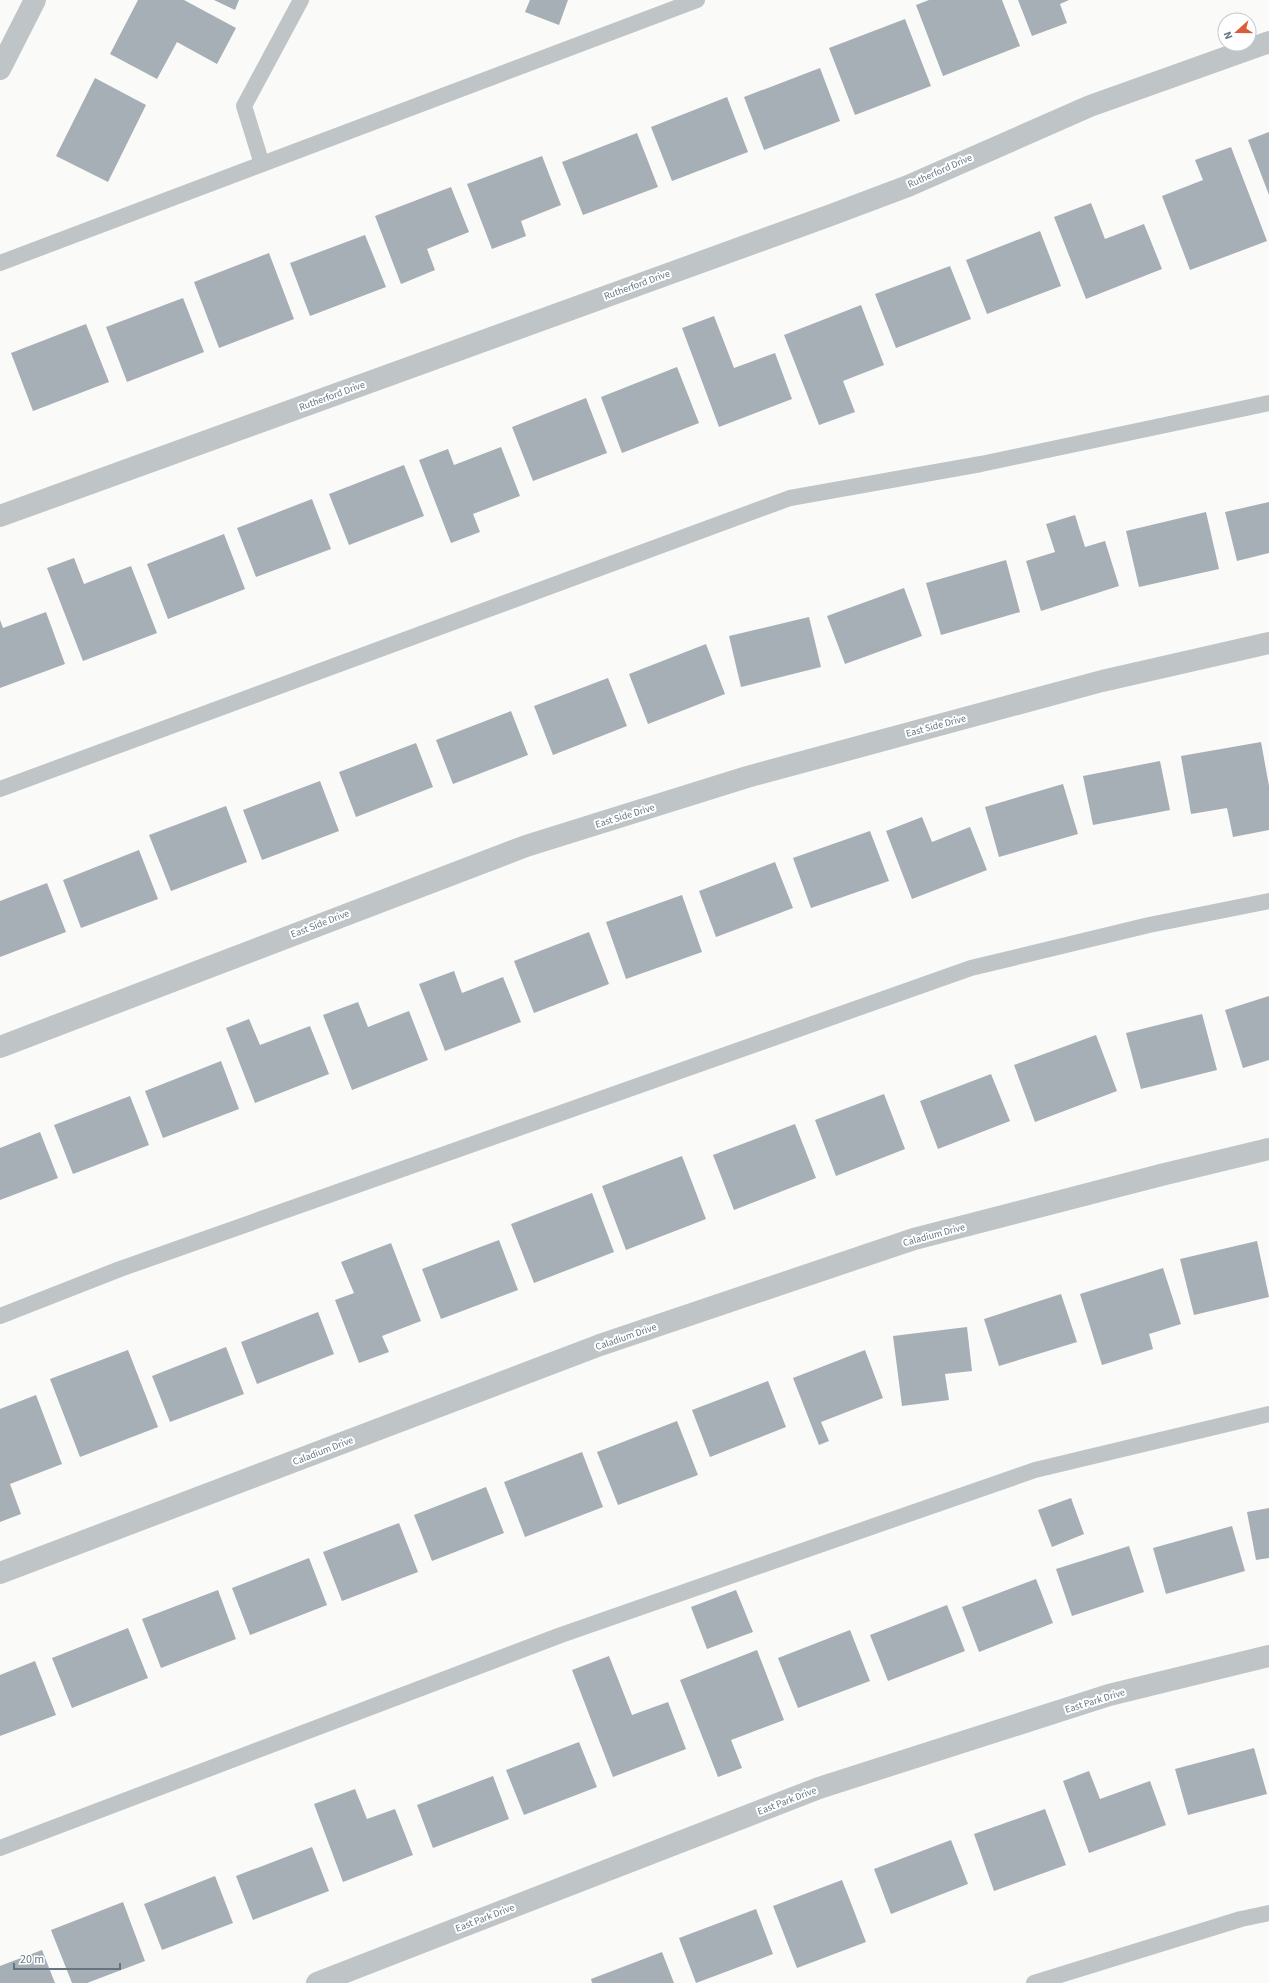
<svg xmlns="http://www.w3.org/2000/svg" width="1269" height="1983" viewBox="0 0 1269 1983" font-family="'Source Sans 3',sans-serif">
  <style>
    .building { fill: #a6afb5 }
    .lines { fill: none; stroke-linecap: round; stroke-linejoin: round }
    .lane { stroke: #bfc4c7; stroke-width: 16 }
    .street { stroke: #bfc4c7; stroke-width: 22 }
    .labels { text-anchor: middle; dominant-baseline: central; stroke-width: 4; stroke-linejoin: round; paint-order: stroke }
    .street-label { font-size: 10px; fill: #667681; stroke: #fff }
  </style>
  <rect width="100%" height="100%" fill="#fafaf8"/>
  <g class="building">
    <polygon points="138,0 184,0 236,28 217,64 177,42 157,79 110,54"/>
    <polygon points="214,0 239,0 235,10"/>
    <polygon points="530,0 568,0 559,25 525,12"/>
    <polygon points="929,0 1002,0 1020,46 943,76 916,5"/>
    <polygon points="1018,0 1069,0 1060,4 1067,23 1032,36"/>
    <polygon points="905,19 931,86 855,115 829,48"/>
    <polygon points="820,68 840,121 764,150 744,97"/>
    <polygon points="95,78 146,105 108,182 56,156"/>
    <polygon points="727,97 748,152 672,181 651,127"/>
    <polygon points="1269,132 1269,195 1248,140"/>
    <polygon points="637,133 658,187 583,215 562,162"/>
    <polygon points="1231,147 1267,241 1190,270 1162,196 1203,180 1195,160"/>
    <polygon points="542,156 561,205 521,221 526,236 492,249 467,184"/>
    <polygon points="451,187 469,232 427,249 435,270 401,284 375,216"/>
    <polygon points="1091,203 1105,239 1144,224 1162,269 1086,299 1054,217"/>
    <polygon points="1040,231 1061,286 987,314 966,260"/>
    <polygon points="365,235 386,287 310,316 290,263"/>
    <polygon points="269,253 294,319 219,348 194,282"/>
    <polygon points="950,266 971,319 896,348 875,294"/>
    <polygon points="183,298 204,352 127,382 106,327"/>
    <polygon points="861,305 884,365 843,381 855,412 819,425 784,335"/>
    <polygon points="714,316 734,368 775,353 792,399 719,427 682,328"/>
    <polygon points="86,324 109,382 33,411 11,353"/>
    <polygon points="677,367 699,423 622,453 601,397"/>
    <polygon points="586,398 607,453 533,481 512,427"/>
    <polygon points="501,447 520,496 473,514 480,532 451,543 419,460 448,449 454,465"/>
    <polygon points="404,465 424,516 349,545 329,494"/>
    <polygon points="312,499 331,549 256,577 237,528"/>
    <polygon points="1269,502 1269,553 1237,561 1225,512"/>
    <polygon points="1206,512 1219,569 1139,587 1126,531"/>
    <polygon points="1075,515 1085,547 1105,541 1119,586 1041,611 1026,561 1055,552 1046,524"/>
    <polygon points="224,534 245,589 168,619 147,564"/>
    <polygon points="74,558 84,584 131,566 157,633 83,661 47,568"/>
    <polygon points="1006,560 1020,612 941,635 926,583"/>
    <polygon points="904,588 922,636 845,664 827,616"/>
    <polygon points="46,612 65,664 0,688 0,620 3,628"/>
    <polygon points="809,617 821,667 741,687 729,636"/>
    <polygon points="706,644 725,694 648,724 629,674"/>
    <polygon points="608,678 627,726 553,755 534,706"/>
    <polygon points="511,711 528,755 453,784 436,740"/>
    <polygon points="1261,742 1269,786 1269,830 1233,837 1227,808 1191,814 1181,756"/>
    <polygon points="416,743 433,787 356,817 339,772"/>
    <polygon points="1160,761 1170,810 1093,825 1083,776"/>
    <polygon points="320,781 339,831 262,860 243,810"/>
    <polygon points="1063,784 1078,834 999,857 985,807"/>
    <polygon points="226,806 247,862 171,891 149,835"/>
    <polygon points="922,817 932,842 970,827 987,870 912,899 886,831"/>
    <polygon points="870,831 889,881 811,908 793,858"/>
    <polygon points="139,850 158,899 81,928 63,880"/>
    <polygon points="775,862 793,908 716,937 699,891"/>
    <polygon points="47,883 66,932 0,957 0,901"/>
    <polygon points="682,895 702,952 626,979 606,922"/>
    <polygon points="589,932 609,984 534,1013 514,961"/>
    <polygon points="454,971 462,993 503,977 521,1022 445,1051 419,984"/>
    <polygon points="1269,996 1269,1060 1243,1068 1225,1010"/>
    <polygon points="358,1002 368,1027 409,1011 428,1060 352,1090 323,1015"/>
    <polygon points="1202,1014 1217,1070 1141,1089 1126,1033"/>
    <polygon points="249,1019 260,1045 310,1026 329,1074 255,1103 226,1028"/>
    <polygon points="1096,1035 1117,1091 1035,1122 1014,1065"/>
    <polygon points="221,1061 239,1109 163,1138 145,1091"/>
    <polygon points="991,1074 1010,1121 938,1149 920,1101"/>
    <polygon points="884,1094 905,1149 836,1176 815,1120"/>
    <polygon points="130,1096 149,1145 73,1174 54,1125"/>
    <polygon points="795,1124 816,1178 734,1210 713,1155"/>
    <polygon points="40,1132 58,1178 0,1200 0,1148"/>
    <polygon points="682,1156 706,1219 626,1250 602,1186"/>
    <polygon points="592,1193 614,1252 534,1283 511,1224"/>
    <polygon points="499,1240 518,1290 441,1319 422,1269"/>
    <polygon points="1257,1241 1269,1297 1194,1315 1180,1259"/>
    <polygon points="391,1243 421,1321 382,1336 389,1352 359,1363 335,1300 354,1293 341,1262"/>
    <polygon points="1163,1268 1181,1324 1149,1334 1153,1349 1102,1365 1080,1294"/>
    <polygon points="1061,1294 1077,1342 999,1366 984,1319"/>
    <polygon points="318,1312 334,1354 257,1384 241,1342"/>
    <polygon points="967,1327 972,1371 945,1374 949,1400 902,1406 893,1336"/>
    <polygon points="226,1347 244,1394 170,1422 152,1376"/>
    <polygon points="128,1350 158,1427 80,1457 50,1379"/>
    <polygon points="865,1350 883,1398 821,1422 829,1441 819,1445 793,1378"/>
    <polygon points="768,1381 786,1427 710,1457 692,1410"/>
    <polygon points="36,1395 62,1464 10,1484 21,1514 0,1522 0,1409"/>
    <polygon points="677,1421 698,1475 618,1505 597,1452"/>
    <polygon points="582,1452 603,1507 525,1537 504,1482"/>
    <polygon points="486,1487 504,1533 432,1561 414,1515"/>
    <polygon points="1071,1498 1084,1534 1052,1547 1038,1510"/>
    <polygon points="1269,1508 1269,1558 1256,1560 1247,1512"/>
    <polygon points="399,1523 418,1572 342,1601 323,1552"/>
    <polygon points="1232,1526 1245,1571 1166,1594 1153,1548"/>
    <polygon points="1129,1546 1144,1592 1072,1616 1056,1569"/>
    <polygon points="309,1558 327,1605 250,1635 232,1588"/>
    <polygon points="1036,1579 1053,1623 979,1652 962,1607"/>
    <polygon points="218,1590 236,1639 161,1668 142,1619"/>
    <polygon points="736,1590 753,1632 707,1649 691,1607"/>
    <polygon points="947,1605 965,1651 888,1681 870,1635"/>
    <polygon points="128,1628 148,1678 72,1708 52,1658"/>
    <polygon points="850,1630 870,1681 798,1708 778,1658"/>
    <polygon points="757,1650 784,1720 731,1740 742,1768 718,1777 680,1680"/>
    <polygon points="609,1656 632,1715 668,1702 686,1749 613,1777 572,1670"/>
    <polygon points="35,1661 56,1715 0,1736 0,1675"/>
    <polygon points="579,1742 597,1787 524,1815 506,1770"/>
    <polygon points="1254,1748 1267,1794 1188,1815 1175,1769"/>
    <polygon points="1089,1771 1100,1799 1150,1781 1166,1825 1089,1853 1063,1781"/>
    <polygon points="493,1776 509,1819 433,1848 417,1805"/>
    <polygon points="355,1789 367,1819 395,1809 413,1855 343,1882 314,1804"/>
    <polygon points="1045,1809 1066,1865 994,1891 974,1834"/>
    <polygon points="951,1840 968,1884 891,1914 874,1869"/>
    <polygon points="312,1847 329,1891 253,1920 236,1876"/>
    <polygon points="215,1876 233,1923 162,1950 144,1904"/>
    <polygon points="842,1880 866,1942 797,1968 773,1906"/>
    <polygon points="123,1902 145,1961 87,1983 72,1983 51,1930"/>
    <polygon points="756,1909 773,1954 696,1983 679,1938"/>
    <polygon points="42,1950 55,1983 0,1983 0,1966"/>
    <polygon points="662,1952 674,1983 592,1983 591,1979"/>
  </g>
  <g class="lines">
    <g class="lane">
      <polyline points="262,164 244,106 301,0"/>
      <polyline points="0,263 697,0"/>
      <polyline points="0,789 790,498 981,464 1269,403"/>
      <polyline points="0,1316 120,1269 971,968 1149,925 1269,901"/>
      <polyline points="0,1848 561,1635 1035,1470 1269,1414"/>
      <polyline points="1034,1983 1241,1919 1269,1913"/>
    </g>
    <g class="street">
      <polyline points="0,69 35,0"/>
      <polyline points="0,516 831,215 908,186 1090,106 1269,42"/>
      <polyline points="0,1047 526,846 747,777 1102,681 1269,643"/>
      <polyline points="0,1573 600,1345 914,1239 1161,1175 1269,1149"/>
      <polyline points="317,1983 819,1788 1109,1695 1269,1656"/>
    </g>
  </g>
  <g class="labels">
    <g class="street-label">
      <text transform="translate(940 171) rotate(-24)">Rutherford Drive</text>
      <text transform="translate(637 285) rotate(-20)">Rutherford Drive</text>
      <text transform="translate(332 396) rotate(-20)">Rutherford Drive</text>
      <text transform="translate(936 726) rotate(-15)">East Side Drive</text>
      <text transform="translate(625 816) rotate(-17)">East Side Drive</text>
      <text transform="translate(320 924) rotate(-21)">East Side Drive</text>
      <text transform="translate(934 1235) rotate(-15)">Caladium Drive</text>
      <text transform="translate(626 1337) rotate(-19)">Caladium Drive</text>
      <text transform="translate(323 1451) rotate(-21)">Caladium Drive</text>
      <text transform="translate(1095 1701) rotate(-17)">East Park Drive</text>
      <text transform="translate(787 1801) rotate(-21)">East Park Drive</text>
      <text transform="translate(485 1918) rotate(-21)">East Park Drive</text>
    </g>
  </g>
  <g transform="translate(1237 32) rotate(249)"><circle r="19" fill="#ffffff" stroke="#c2c8cd"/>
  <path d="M0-3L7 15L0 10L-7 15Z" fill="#d85d3a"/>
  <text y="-6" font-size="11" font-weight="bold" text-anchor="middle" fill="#667681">N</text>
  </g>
  <path d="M14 1963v6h106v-6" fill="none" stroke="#667681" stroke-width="2"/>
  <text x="20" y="1963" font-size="12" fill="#667681" stroke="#ffffff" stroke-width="3" paint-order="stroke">20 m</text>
</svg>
